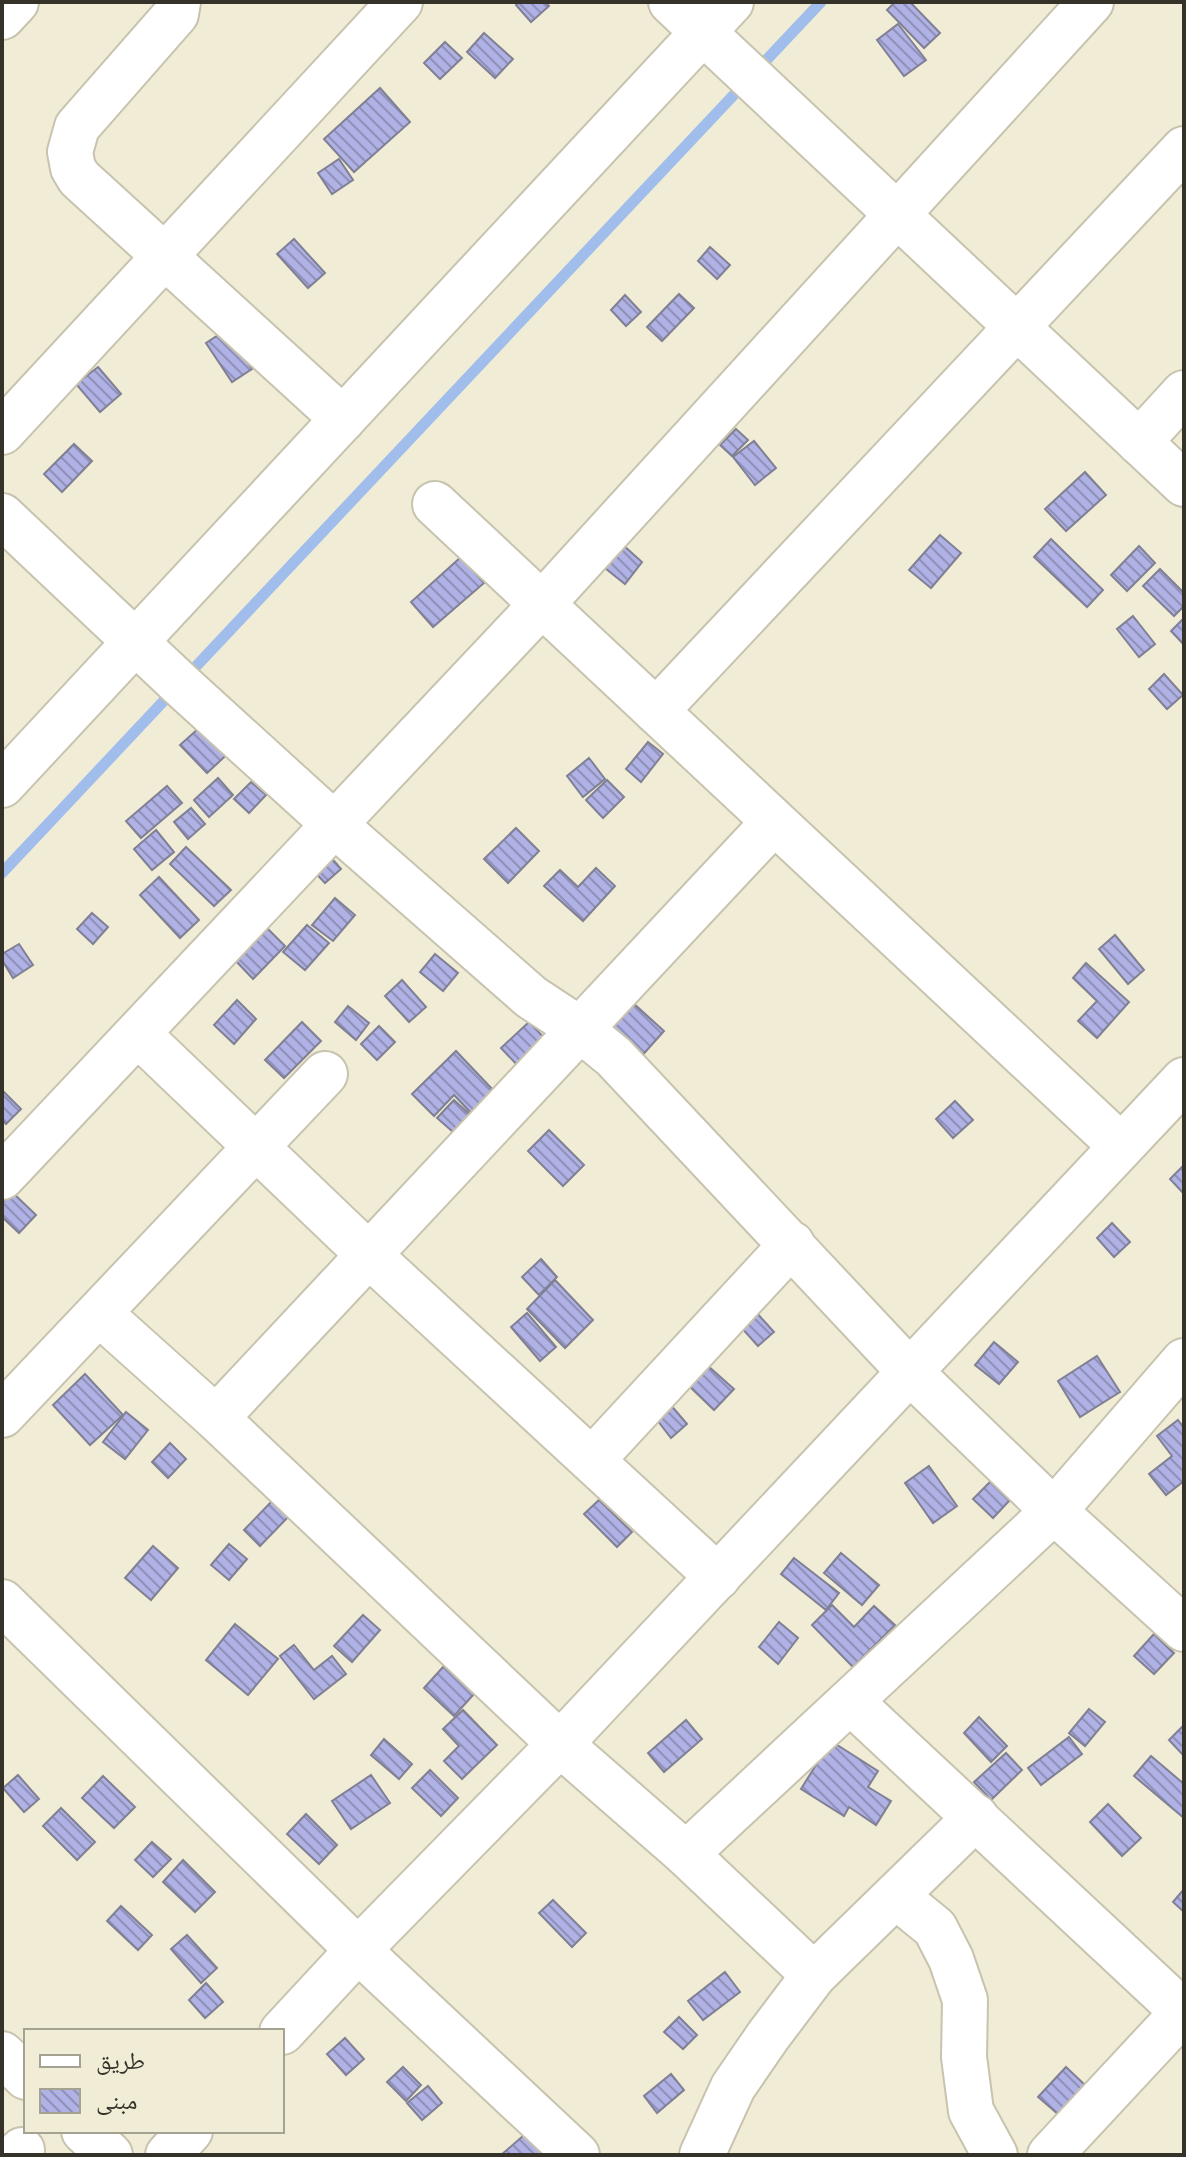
<svg xmlns="http://www.w3.org/2000/svg" width="1186" height="2157" viewBox="0 0 1186 2157" font-family="'Open Sans','Noto Naskh Arabic',sans-serif">
  <style>
    .lines { fill: none; stroke-linecap: round; stroke-linejoin: round }
    .stream { stroke: #a0bdeb; stroke-width: 11 }
    .building { fill: url(#building-back-hatch); stroke: #808094; stroke-width: 2 }
    .minor-casing { stroke: #c8c3ae; stroke-width: 48 }
    .major-casing { stroke: #c8c3ae; stroke-width: 48 }
    .minor { stroke: #fff; stroke-width: 44 }
    .major { stroke: #fff; stroke-width: 44 }
  </style>
  <defs>
    <pattern id="building-back-hatch" width="6" height="6" patternUnits="userSpaceOnUse" patternTransform="scale(2)"><rect width="6" height="6" fill="#b0b1e4"/><path d="M-1 5l2 2M0 0l6 6M5-1l2 2" fill="none" stroke="#9091b9"/></pattern>
  </defs>
  <rect width="100%" height="100%" fill="#f0ecd6"/>
  <g class="lines">
    <g class="stream">
      <polyline points="756,71 821,2"/>
      <polyline points="186,677 744,84"/>
      <polyline points="2,873 174,690"/>
    </g>
  </g>
  <g class="building">
    <polygon points="519,2 545,2 549,6 531,22 516,5"/>
    <polygon points="895,2 910,2 940,33 924,48 887,10"/>
    <polygon points="898,24 926,60 904,76 877,40"/>
    <polygon points="484,33 513,59 495,78 467,52"/>
    <polygon points="445,42 462,58 440,79 424,63"/>
    <polygon points="380,88 410,122 354,172 324,139"/>
    <polygon points="339,159 353,180 332,194 318,173"/>
    <polygon points="294,239 325,273 308,288 277,254"/>
    <polygon points="710,247 730,265 717,279 698,261"/>
    <polygon points="679,294 694,308 662,341 647,327"/>
    <polygon points="625,295 641,312 626,326 611,310"/>
    <polygon points="226,330 252,369 232,382 206,343"/>
    <polygon points="98,367 121,394 100,412 76,384"/>
    <polygon points="736,429 748,440 732,456 720,445"/>
    <polygon points="754,441 776,468 755,485 733,457"/>
    <polygon points="74,444 92,461 62,492 44,474"/>
    <polygon points="1085,472 1106,495 1066,531 1045,509"/>
    <polygon points="940,535 961,553 931,588 909,570"/>
    <polygon points="1051,539 1103,590 1087,607 1034,557"/>
    <polygon points="623,545 642,562 625,584 605,568"/>
    <polygon points="1139,546 1155,563 1127,591 1111,575"/>
    <polygon points="461,557 484,583 433,627 411,602"/>
    <polygon points="1160,569 1184,593 1184,606 1174,616 1143,586"/>
    <polygon points="1133,616 1155,644 1139,657 1117,629"/>
    <polygon points="1184,618 1184,645 1171,631"/>
    <polygon points="1164,674 1183,695 1167,709 1149,689"/>
    <polygon points="208,720 234,748 207,773 180,745"/>
    <polygon points="648,742 663,754 641,782 626,769"/>
    <polygon points="589,758 605,779 583,797 567,776"/>
    <polygon points="218,778 233,795 209,817 194,800"/>
    <polygon points="607,780 624,797 603,818 586,800"/>
    <polygon points="251,782 266,795 249,813 234,799"/>
    <polygon points="167,786 182,803 141,838 126,821"/>
    <polygon points="191,808 205,824 188,839 174,822"/>
    <polygon points="516,828 539,851 508,883 484,859"/>
    <polygon points="156,830 174,852 152,870 134,849"/>
    <polygon points="186,847 231,890 214,906 170,864"/>
    <polygon points="328,854 341,869 325,883 311,868"/>
    <polygon points="596,868 615,886 583,921 544,886 560,870 578,887"/>
    <polygon points="159,877 199,920 180,938 140,895"/>
    <polygon points="335,898 355,915 333,941 312,925"/>
    <polygon points="92,913 108,927 93,944 77,929"/>
    <polygon points="264,925 285,946 253,979 232,957"/>
    <polygon points="307,925 329,943 305,970 283,952"/>
    <polygon points="1115,935 1144,970 1128,984 1099,949"/>
    <polygon points="19,944 33,965 13,978 2,960 2,954"/>
    <polygon points="435,954 458,973 443,991 420,972"/>
    <polygon points="1086,963 1129,1002 1097,1038 1078,1021 1097,1001 1073,978"/>
    <polygon points="402,980 426,1007 409,1022 385,996"/>
    <polygon points="237,1000 256,1019 234,1044 214,1025"/>
    <polygon points="632,1002 664,1031 639,1059 607,1030"/>
    <polygon points="348,1006 369,1023 356,1040 335,1022"/>
    <polygon points="302,1022 321,1041 284,1078 265,1060"/>
    <polygon points="529,1022 550,1044 522,1070 501,1048"/>
    <polygon points="379,1026 395,1042 377,1060 361,1044"/>
    <polygon points="456,1051 495,1092 472,1114 454,1095 434,1116 412,1094"/>
    <polygon points="3,1091 21,1109 6,1124 2,1120"/>
    <polygon points="454,1100 476,1120 460,1138 437,1118"/>
    <polygon points="955,1101 973,1120 953,1138 936,1119"/>
    <polygon points="549,1130 584,1165 563,1186 528,1151"/>
    <polygon points="1184,1165 1184,1194 1170,1179"/>
    <polygon points="12,1192 36,1215 19,1233 2,1217 2,1203"/>
    <polygon points="1112,1223 1130,1242 1114,1257 1097,1238"/>
    <polygon points="541,1259 557,1277 539,1295 522,1277"/>
    <polygon points="555,1280 593,1320 565,1348 527,1309"/>
    <polygon points="756,1312 774,1332 758,1346 740,1326"/>
    <polygon points="527,1313 556,1347 540,1361 511,1327"/>
    <polygon points="994,1342 1018,1362 999,1384 975,1365"/>
    <polygon points="1097,1356 1120,1392 1080,1417 1058,1381"/>
    <polygon points="707,1365 734,1389 714,1410 688,1385"/>
    <polygon points="85,1374 123,1415 90,1445 53,1405"/>
    <polygon points="669,1403 687,1424 671,1438 654,1416"/>
    <polygon points="126,1412 148,1430 125,1459 103,1442"/>
    <polygon points="1178,1420 1184,1428 1184,1481 1166,1495 1149,1474 1172,1456 1157,1436"/>
    <polygon points="170,1443 186,1459 168,1478 152,1462"/>
    <polygon points="929,1466 957,1506 933,1523 905,1483"/>
    <polygon points="991,1481 1010,1500 993,1518 973,1499"/>
    <polygon points="275,1498 291,1514 260,1546 244,1530"/>
    <polygon points="599,1500 632,1532 617,1547 584,1514"/>
    <polygon points="229,1544 247,1559 229,1580 211,1565"/>
    <polygon points="153,1546 178,1568 151,1600 125,1578"/>
    <polygon points="841,1553 879,1585 862,1605 824,1573"/>
    <polygon points="794,1558 839,1593 826,1610 781,1574"/>
    <polygon points="832,1605 854,1627 874,1606 895,1625 853,1667 812,1625"/>
    <polygon points="363,1615 380,1630 352,1662 334,1646"/>
    <polygon points="779,1622 798,1638 778,1664 759,1647"/>
    <polygon points="235,1624 278,1659 248,1695 206,1660"/>
    <polygon points="1154,1634 1174,1653 1154,1674 1134,1656"/>
    <polygon points="294,1645 314,1670 332,1656 346,1674 314,1699 280,1656"/>
    <polygon points="444,1666 474,1694 454,1716 424,1688"/>
    <polygon points="1089,1709 1105,1722 1085,1746 1069,1733"/>
    <polygon points="463,1710 497,1745 462,1779 444,1761 459,1746 443,1729"/>
    <polygon points="979,1717 1007,1746 991,1762 964,1733"/>
    <polygon points="686,1720 702,1739 664,1772 648,1753"/>
    <polygon points="1184,1725 1184,1756 1169,1740"/>
    <polygon points="1069,1737 1082,1754 1041,1785 1028,1768"/>
    <polygon points="384,1739 412,1764 399,1779 371,1755"/>
    <polygon points="831,1741 878,1771 868,1787 891,1801 876,1825 849,1807 844,1816 801,1789"/>
    <polygon points="1006,1753 1022,1770 991,1800 974,1782"/>
    <polygon points="1151,1756 1184,1784 1184,1818 1134,1776"/>
    <polygon points="430,1770 458,1798 441,1816 412,1788"/>
    <polygon points="18,1775 39,1799 24,1812 3,1788"/>
    <polygon points="371,1775 390,1803 351,1829 332,1801"/>
    <polygon points="103,1776 135,1807 114,1828 82,1798"/>
    <polygon points="1108,1804 1141,1838 1122,1856 1090,1822"/>
    <polygon points="61,1808 95,1842 77,1860 43,1826"/>
    <polygon points="306,1814 337,1845 319,1864 287,1834"/>
    <polygon points="152,1842 171,1859 153,1877 135,1860"/>
    <polygon points="183,1860 215,1892 195,1912 163,1882"/>
    <polygon points="1184,1889 1184,1912 1173,1902"/>
    <polygon points="553,1900 586,1933 572,1947 539,1913"/>
    <polygon points="121,1906 152,1935 138,1950 107,1921"/>
    <polygon points="187,1935 217,1968 201,1983 171,1949"/>
    <polygon points="725,1972 740,1992 703,2020 688,2001"/>
    <polygon points="206,1983 223,2002 205,2018 189,2000"/>
    <polygon points="679,2017 697,2035 683,2049 664,2032"/>
    <polygon points="345,2038 364,2059 346,2075 327,2054"/>
    <polygon points="403,2067 421,2085 406,2101 387,2082"/>
    <polygon points="1066,2067 1085,2085 1058,2114 1038,2097"/>
    <polygon points="671,2074 684,2090 657,2113 644,2096"/>
    <polygon points="428,2086 442,2103 422,2120 407,2103"/>
    <polygon points="530,2130 549,2150 543,2155 501,2155"/>
  </g>
  <g class="lines">
    <g class="minor-casing">
      <g id="minor">
        <polyline points="178,2 176,14 77,127 70,152 73,168 79,178 343,419"/>
        <polyline points="671,2 1184,484"/>
        <polyline points="2,17 16,2"/>
        <polyline points="2,432 400,2"/>
        <polyline points="1139,442 1184,393"/>
        <polyline points="435,504 1121,1146"/>
        <polyline points="2,516 180,684 335,825 531,997 581,1030 614,1057 910,1372 1054,1511 1184,1629"/>
        <polyline points="656,711 1184,149"/>
        <polyline points="2,785 731,2"/>
        <polyline points="138,1034 369,1255 718,1577"/>
        <polyline points="2,1177 543,603 1091,2"/>
        <polyline points="100,1314 216,1418 560,1744 686,1854 814,1975"/>
        <polyline points="2,1415 325,1074"/>
        <polyline points="216,1418 774,822"/>
        <polyline points="592,1460 792,1244"/>
        <polyline points="2,1602 358,1950 577,2155"/>
        <polyline points="851,1702 1184,2013"/>
        <polyline points="686,1854 1054,1511 1184,1361"/>
        <polyline points="897,1897 935,1928 951,1959 965,2000 964,2057 971,2111 995,2155"/>
        <polyline points="282,2032 358,1950 560,1744 1184,1080"/>
        <polyline points="17,2155 22,2150"/>
        <polyline points="168,2155 190,2131"/>
        <polyline points="702,2155 733,2087 768,2036 814,1975 976,1817"/>
        <polyline points="1050,2155 1184,2011"/>
      </g>
    </g>
    <g class="major-casing">
      <g id="major">
        <polyline points="2,2054 26,2077"/>
        <polyline points="84,2131 110,2155"/>
      </g>
    </g>
    <use href="#minor" class="minor"/>
    <use href="#major" class="major"/>
  </g>
  <rect width="1186" height="2157" fill="none" stroke="#343229" stroke-width="8"/>
  <rect x="24" y="2029" width="260" height="104" fill="#f0ecd6" stroke="#a5a291" stroke-width="2"/>
  <rect x="40" y="2055" width="40" height="12" fill="#ffffff" stroke="#a5a291" stroke-width="2"/>
  <text x="96" y="2069" font-size="24" fill="#343229">طريق</text>
  <rect x="40" y="2089" width="40" height="24" fill="url(#building-back-hatch)" stroke="#a5a291" stroke-width="2"/>
  <text x="96" y="2109" font-size="24" fill="#343229">مبنى</text>
</svg>
